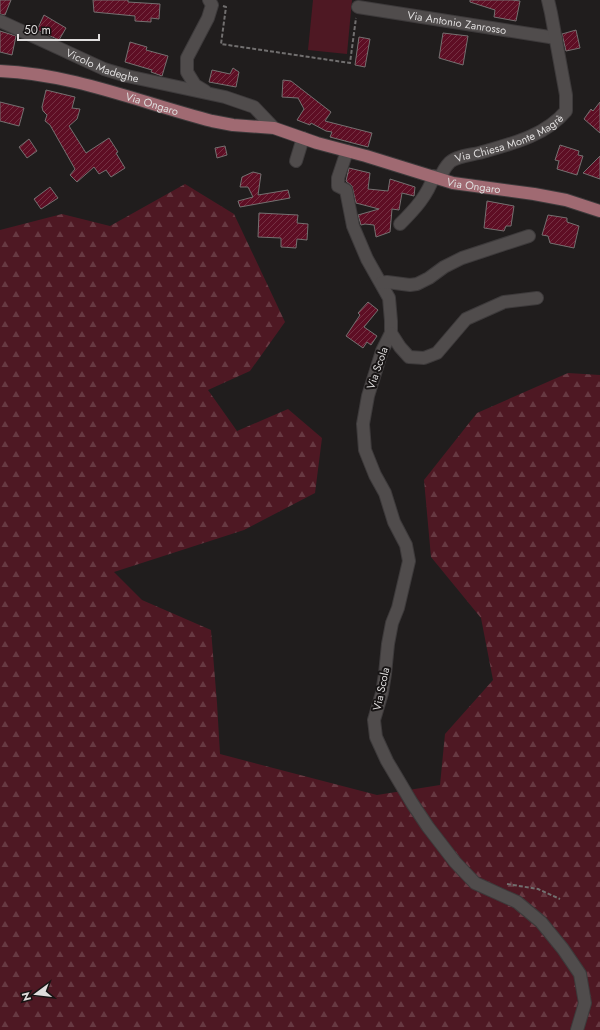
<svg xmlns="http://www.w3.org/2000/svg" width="600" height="1030" viewBox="0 0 600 1030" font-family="Jost,sans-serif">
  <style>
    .forest { fill: url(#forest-firs) }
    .garden { fill: #4e1823 }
    .building { fill: url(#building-hatch); stroke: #747070 }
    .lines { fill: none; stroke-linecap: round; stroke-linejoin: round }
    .minor-casing { stroke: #3d3a3b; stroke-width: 14 }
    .major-casing { stroke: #3d3a3b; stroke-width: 14 }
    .path { stroke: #716f6f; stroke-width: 2; stroke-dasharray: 4 2; stroke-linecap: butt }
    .minor { stroke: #504c4c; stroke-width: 12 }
    .major { stroke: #a06a72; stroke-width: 12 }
    .labels { text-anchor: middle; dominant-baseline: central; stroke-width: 4; stroke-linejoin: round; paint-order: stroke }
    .street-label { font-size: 11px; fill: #dfdddd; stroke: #171414 }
  </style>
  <defs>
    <pattern id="forest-firs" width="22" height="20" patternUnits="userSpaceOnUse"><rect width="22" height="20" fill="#4e1823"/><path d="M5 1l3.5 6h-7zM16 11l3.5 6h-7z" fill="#673942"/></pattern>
    <pattern id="building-hatch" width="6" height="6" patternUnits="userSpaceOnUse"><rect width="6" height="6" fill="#5e0e24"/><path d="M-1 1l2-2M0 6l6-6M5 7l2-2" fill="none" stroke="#753143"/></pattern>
  </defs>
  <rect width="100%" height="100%" fill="#201d1d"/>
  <polygon class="forest" points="185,184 234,214 285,322 250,371 208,390 237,431 288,409 322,438 315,493 244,530 114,572 142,600 211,630 217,703 220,754 377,795 440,785 445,734 493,680 481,618 431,557 424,480 477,413 568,373 600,375 600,1030 0,1030 0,230 62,214 110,226"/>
  <polygon class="garden" points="313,0 352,0 347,54 308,50"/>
  <g class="building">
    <polygon points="0,0 11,0 5,15 0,14"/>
    <polygon points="93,0 128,0 128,2 160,4 159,19 151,18 151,22 135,21 135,16 94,12"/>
    <polygon points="470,0 512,0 520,1 516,21 494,17 495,10 470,2"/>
    <polygon points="44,15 66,28 59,40 37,30"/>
    <polygon points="576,30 580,48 566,51 562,34"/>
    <polygon points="0,31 16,36 12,55 0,52"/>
    <polygon points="443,33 468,36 463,65 439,58"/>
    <polygon points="359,37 370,39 365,67 355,65"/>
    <polygon points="130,42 147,47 146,50 168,56 162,76 151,72 152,70 125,62"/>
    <polygon points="233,68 239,72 236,87 209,82 212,70 230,74"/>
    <polygon points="283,80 291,81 331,112 325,121 372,133 368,147 330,137 332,132 326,131 311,123 310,125 297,120 304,109 298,98 282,97"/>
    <polygon points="46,90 75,97 72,108 80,109 77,119 69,126 86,153 109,138 118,152 116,153 125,168 111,177 106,170 99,174 94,167 77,182 70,175 75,169 50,125 45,121 47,115 43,111 42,107"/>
    <polygon points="0,102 24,108 19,126 0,121"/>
    <polygon points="600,102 600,133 584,119 591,109 593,111"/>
    <polygon points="29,139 37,151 27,158 19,147"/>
    <polygon points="560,145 579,151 578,155 583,156 577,175 557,169 559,161 555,160"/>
    <polygon points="225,146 227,155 217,158 215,148"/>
    <polygon points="600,156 600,179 583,173"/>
    <polygon points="349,168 370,173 368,189 388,191 390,179 415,187 414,196 402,193 399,210 392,209 390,232 376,237 374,225 365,224 361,225 358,215 379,209 356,203 352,186 346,181"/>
    <polygon points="253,172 261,174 258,195 288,190 290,198 240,207 238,201 253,197 248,187 240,187 242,177"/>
    <polygon points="50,187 58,198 41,209 34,199"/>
    <polygon points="487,201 514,206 511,226 506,226 504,231 484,228"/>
    <polygon points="259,213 298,215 297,223 308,224 307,240 297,239 296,248 281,247 281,238 258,237"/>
    <polygon points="548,215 567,218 567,222 579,226 574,248 550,243 548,236 542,235"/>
    <polygon points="368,302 378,310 364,327 377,336 371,345 367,342 363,348 346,336 360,315 358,313"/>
  </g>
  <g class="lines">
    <g class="minor-casing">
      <g id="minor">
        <path id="s1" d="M358,7L556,38"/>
        <path id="s2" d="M0,21L104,69L127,76L225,97L254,107L274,128"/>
        <polyline points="205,91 195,85 187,72 187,58 208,18 212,5 209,0"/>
        <polyline points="347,151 338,178 338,186 346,190 353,226 367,259 389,298 391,321 391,333 382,351 368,396 363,424 365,450 375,475 385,493 394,522 406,545 409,561 398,608 392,623 388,644 385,674 382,693 374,720 376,737 387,761 412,803 428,827 455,862 475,883 517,902 541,922 563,949 580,974 585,1003 577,1030"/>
        <polyline points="296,161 303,138"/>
        <path id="s3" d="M440,178C442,173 446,166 450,162C457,156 470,155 479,153C510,144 544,137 566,111V95L551,13L548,0"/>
        <path d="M400,224C415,209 427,196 434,176"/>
        <polyline points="381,283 387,282 410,285 417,284 429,278 444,267 462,258 529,236"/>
        <polyline points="391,333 400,347 409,357 424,358 437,353 466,319 504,302 537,298"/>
      </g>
    </g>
    <g class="major-casing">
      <g id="major">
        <path id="s4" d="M0,71C73,74 142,103 212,121L233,125L274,128L317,143L366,156L453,183L534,194L566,200L600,211"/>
      </g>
    </g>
    <g class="path">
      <polyline points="223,6 226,7 221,44 350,63 356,18"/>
      <polyline points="507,884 538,889 560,899"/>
    </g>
    <use href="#minor" class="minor"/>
    <use href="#major" class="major"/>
  </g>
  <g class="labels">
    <g class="street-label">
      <text stroke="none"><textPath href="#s1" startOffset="100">Via Antonio Zanrosso</textPath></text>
      <text stroke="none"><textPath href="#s2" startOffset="112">Vicolo Madeghe</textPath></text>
      <text stroke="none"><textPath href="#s4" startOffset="156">Via Ongaro</textPath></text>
      <text stroke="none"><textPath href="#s3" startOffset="83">Via Chiesa Monte Magrè</textPath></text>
      <text stroke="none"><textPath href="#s4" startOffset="489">Via Ongaro</textPath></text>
      <text transform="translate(377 368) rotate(-71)">Via Scola</text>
      <text transform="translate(381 689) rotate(-78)">Via Scola</text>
    </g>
  </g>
  <g transform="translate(36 994) rotate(255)" stroke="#171414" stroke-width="3" paint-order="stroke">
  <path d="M0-3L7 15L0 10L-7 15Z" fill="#dfdddd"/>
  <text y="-6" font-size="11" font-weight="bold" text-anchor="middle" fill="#dfdddd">N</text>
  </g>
  <path d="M18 34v6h81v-6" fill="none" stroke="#dfdddd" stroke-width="2"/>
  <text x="24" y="34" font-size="12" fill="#dfdddd" stroke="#171414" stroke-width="3" paint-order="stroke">50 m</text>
</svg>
